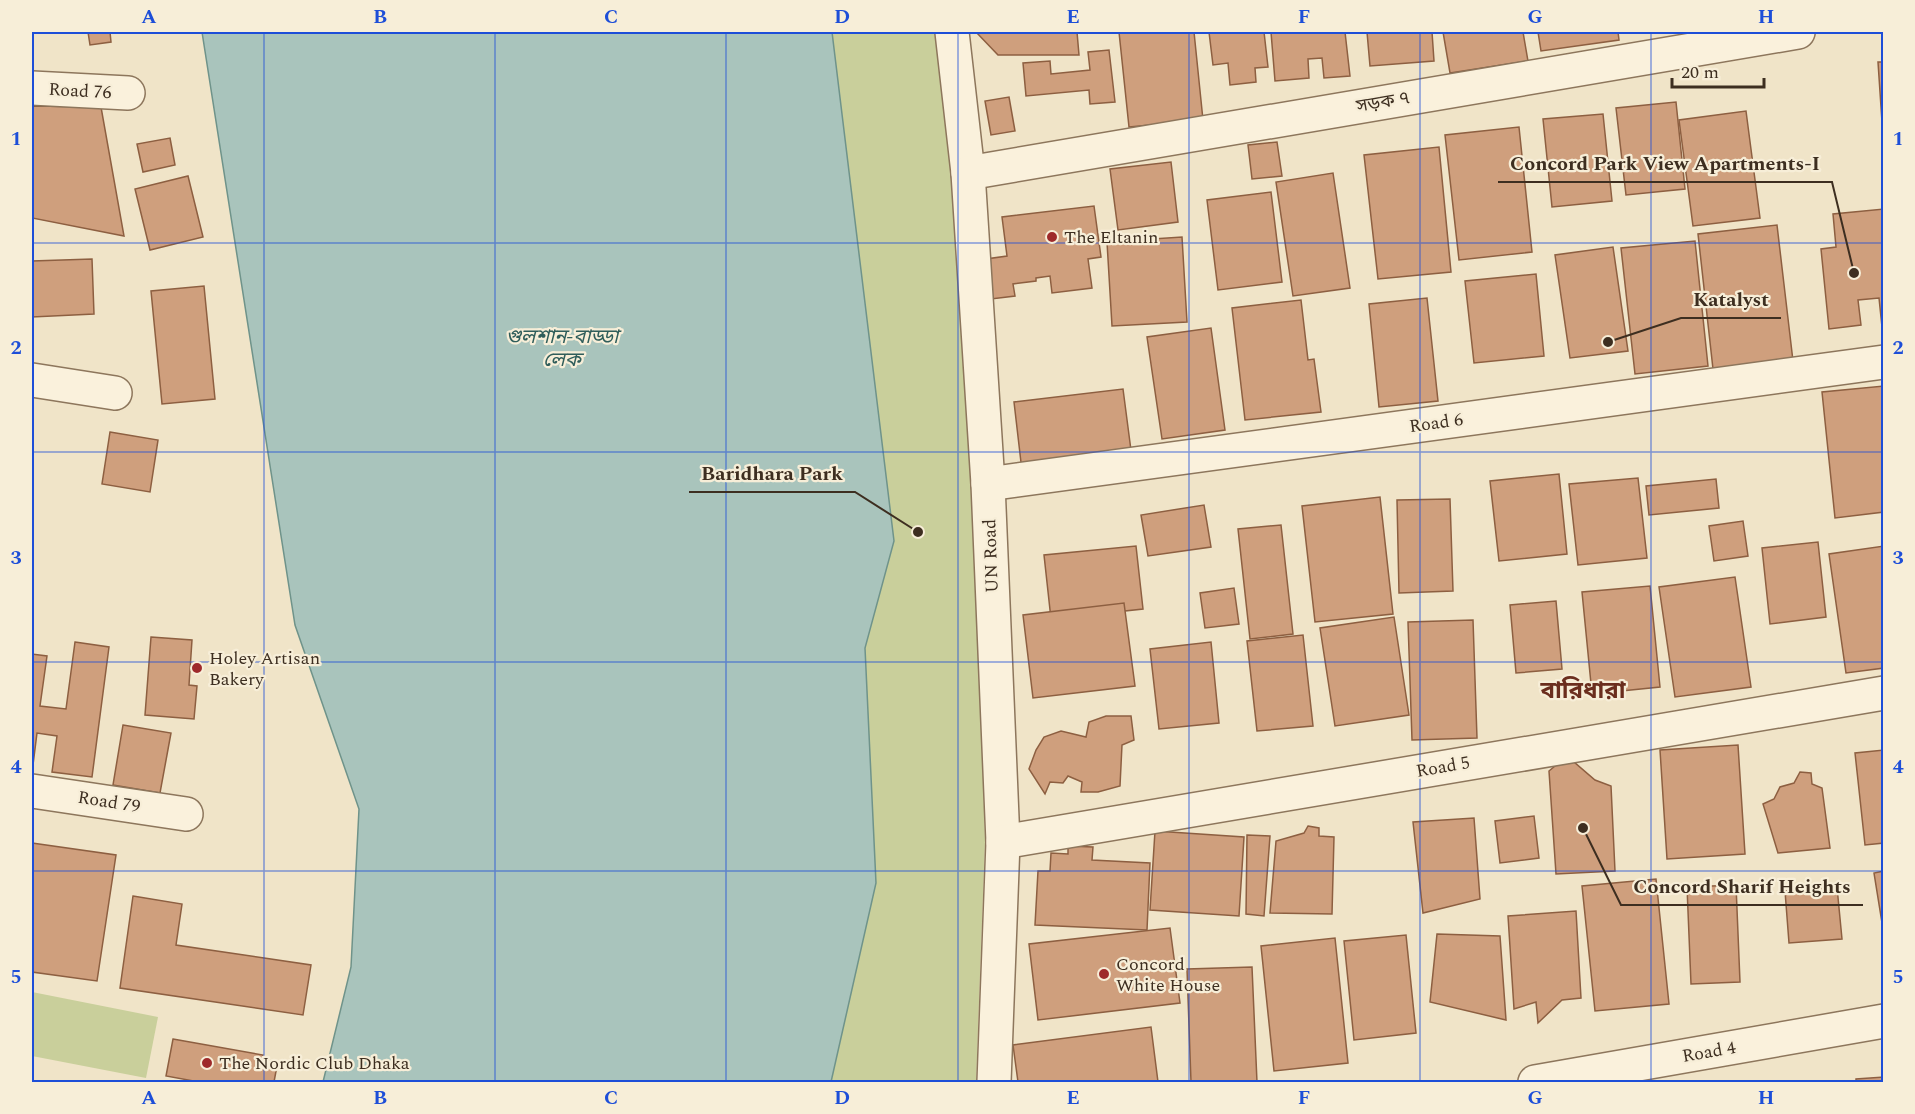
<svg xmlns="http://www.w3.org/2000/svg" width="1915" height="1114" viewBox="0 0 1915 1114" font-family="Spectral,'Noto Sans Bengali',serif">
  <style>
    .green { fill: #c9cf9b }
    .water { fill: #a9c4bc; stroke: #6f938a; stroke-width: 1.5 }
    .building { fill: #cf9f7d; stroke: #8d5f41; stroke-width: 1.5 }
    .lines { fill: none; stroke-linecap: round; stroke-linejoin: round }
    .minor-casing { stroke: #8d765c; stroke-width: 36 }
    .minor { stroke: #faf1dc; stroke-width: 33 }
    .grid { fill: none; stroke: #1d4ed8; stroke-width: 1.5; stroke-opacity: 0.55 }
    .poi-dot { fill: #9e2a2b; stroke: #f7eed8; stroke-width: 2 }
    .labels { text-anchor: middle; dominant-baseline: central; stroke-width: 4.5; stroke-linejoin: round; paint-order: stroke }
    .street-label { font-size: 18px; fill: #3d2e20; stroke: #f7eed8 }
    .poi-label { font-size: 18px; fill: #3d2e20; stroke: #f7eed8; text-anchor: start }
    .water-label { font-size: 20px; font-style: italic; fill: #2f5d5a; stroke: #f7eed8 }
    .district-label { font-size: 24px; font-weight: bold; fill: #6b2e1e; stroke: #f7eed8 }
    .leader { fill: none; stroke: #3d2e20; stroke-width: 2 }
    .callout-dot { fill: #3d2e20; stroke: #f7eed8; stroke-width: 2 }
    .callout-label { font-size: 20px; text-anchor: middle; font-weight: bold; fill: #3d2e20; stroke: #f7eed8; stroke-width: 4.5; stroke-linejoin: round; paint-order: stroke }
    .neatline { fill: none; stroke: #1d4ed8; stroke-width: 2 }
    .grid-label { font-size: 20px; text-anchor: middle; font-weight: bold; fill: #1d4ed8 }
  </style>
  <rect width="100%" height="100%" fill="#f0e4c8"/>
  <g class="green">
    <polygon points="825,32 938,32 956,175 975,497 985,841 976,1082 821,1082"/>
    <polygon points="32,992 158,1017 146,1078 32,1056"/>
  </g>
  <polygon class="water" points="202,32 832,32 894,541 865,648 876,883 831,1082 323,1082 351,967 359,809 295,625"/>
  <g class="building">
    <polygon points="88,32 110,32 111,42 90,45"/>
    <polygon points="976,32 1077,32 1079,55 998,55"/>
    <polygon points="1119,32 1194,32 1203,120 1129,127"/>
    <polygon points="1209,32 1264,32 1268,67 1255,68 1256,82 1230,85 1228,63 1213,65"/>
    <polygon points="1271,32 1345,32 1350,76 1324,78 1322,58 1308,59 1309,78 1275,81"/>
    <polygon points="1367,32 1432,32 1434,61 1370,66"/>
    <polygon points="1443,32 1523,32 1528,61 1450,73"/>
    <polygon points="1538,32 1618,32 1619,40 1541,51"/>
    <polygon points="1109,50 1115,102 1090,104 1089,90 1026,96 1023,63 1050,61 1051,74 1090,70 1088,52"/>
    <polygon points="1878,62 1884,62 1884,152"/>
    <polygon points="1009,97 1015,131 991,135 985,101"/>
    <polygon points="1676,102 1685,189 1626,195 1616,108"/>
    <polygon points="32,106 101,107 124,236 32,218"/>
    <polygon points="1746,111 1760,218 1693,226 1679,120"/>
    <polygon points="1603,114 1612,201 1552,207 1543,119"/>
    <polygon points="1519,127 1532,252 1459,260 1445,135"/>
    <polygon points="170,138 175,165 143,172 137,144"/>
    <polygon points="1277,142 1282,176 1252,179 1248,145"/>
    <polygon points="1439,147 1451,272 1378,279 1364,155"/>
    <polygon points="1171,162 1178,222 1118,230 1110,169"/>
    <polygon points="1333,173 1350,288 1293,296 1276,182"/>
    <polygon points="188,176 203,237 150,250 135,189"/>
    <polygon points="1271,192 1282,282 1218,290 1207,200"/>
    <polygon points="1094,206 1101,257 1088,259 1092,288 1052,293 1050,276 1036,278 1036,281 1013,284 1015,296 991,299 986,259 1007,256 1002,217"/>
    <polygon points="1884,209 1884,327 1882,327 1879,298 1858,300 1861,325 1829,329 1821,249 1836,247 1833,214"/>
    <polygon points="1777,225 1793,361 1713,369 1698,234"/>
    <polygon points="1182,237 1187,322 1112,326 1107,242"/>
    <polygon points="1695,241 1708,366 1635,374 1621,248"/>
    <polygon points="1613,247 1628,351 1570,358 1555,255"/>
    <polygon points="92,259 94,314 32,317 32,261"/>
    <polygon points="1536,274 1544,356 1474,363 1465,281"/>
    <polygon points="204,286 215,399 162,404 151,291"/>
    <polygon points="1427,298 1438,401 1379,407 1369,304"/>
    <polygon points="1301,300 1308,360 1314,359 1321,412 1245,420 1232,308"/>
    <polygon points="1211,328 1225,430 1162,439 1147,337"/>
    <polygon points="1884,386 1884,512 1835,518 1822,392"/>
    <polygon points="1123,389 1132,458 1022,471 1014,402"/>
    <polygon points="110,432 158,440 150,492 102,484"/>
    <polygon points="1559,474 1567,554 1499,561 1490,481"/>
    <polygon points="1638,478 1647,558 1578,565 1569,484"/>
    <polygon points="1716,479 1719,508 1649,515 1646,486"/>
    <polygon points="1380,497 1393,614 1315,622 1302,506"/>
    <polygon points="1450,499 1453,591 1399,593 1397,500"/>
    <polygon points="1204,505 1211,547 1148,556 1141,515"/>
    <polygon points="1743,521 1748,556 1714,561 1709,526"/>
    <polygon points="1281,525 1293,634 1250,639 1238,529"/>
    <polygon points="1818,542 1826,617 1770,624 1762,548"/>
    <polygon points="1136,546 1143,609 1051,619 1044,555"/>
    <polygon points="1884,546 1884,668 1846,673 1829,554"/>
    <polygon points="1735,577 1751,687 1675,697 1659,587"/>
    <polygon points="1650,586 1660,687 1592,694 1582,592"/>
    <polygon points="1234,588 1239,624 1205,628 1200,593"/>
    <polygon points="1556,601 1562,669 1516,673 1510,605"/>
    <polygon points="1124,603 1135,686 1033,698 1023,615"/>
    <polygon points="1394,617 1409,715 1335,726 1320,628"/>
    <polygon points="1473,620 1477,738 1412,740 1408,622"/>
    <polygon points="1303,635 1313,726 1257,731 1247,641"/>
    <polygon points="151,637 192,640 189,685 197,686 194,719 145,715"/>
    <polygon points="75,642 109,647 92,777 52,772 57,736 37,733 32,773 32,654 47,656 40,706 66,709"/>
    <polygon points="1211,642 1219,723 1159,729 1150,649"/>
    <polygon points="1106,716 1131,716 1134,740 1122,745 1120,786 1098,792 1081,792 1082,782 1068,776 1063,783 1050,782 1045,794 1029,769 1036,750 1044,737 1061,731 1086,737 1089,722"/>
    <polygon points="123,725 171,733 160,793 113,785"/>
    <polygon points="1738,745 1745,854 1667,859 1660,750"/>
    <polygon points="1884,750 1884,843 1865,845 1855,753"/>
    <polygon points="1567,756 1595,780 1611,786 1615,871 1556,874 1549,771"/>
    <polygon points="1800,772 1811,773 1812,784 1822,788 1830,848 1778,853 1763,804 1774,799 1780,787 1794,783"/>
    <polygon points="1534,816 1539,858 1500,863 1495,821"/>
    <polygon points="1474,818 1480,899 1423,913 1413,822"/>
    <polygon points="1308,826 1319,828 1319,836 1334,837 1332,914 1270,913 1276,841 1304,833"/>
    <polygon points="1155,831 1244,837 1239,916 1150,910"/>
    <polygon points="1247,835 1270,836 1264,916 1246,914"/>
    <polygon points="32,843 116,855 97,981 32,972"/>
    <polygon points="1068,846 1093,847 1092,860 1150,863 1147,930 1035,925 1038,871 1050,871 1051,853 1068,854"/>
    <polygon points="1884,871 1884,929 1883,929 1874,873"/>
    <polygon points="1656,879 1669,1004 1595,1011 1582,886"/>
    <polygon points="1736,885 1740,982 1691,984 1687,887"/>
    <polygon points="1837,887 1842,939 1789,943 1785,891"/>
    <polygon points="133,896 182,904 176,945 311,965 303,1015 120,988"/>
    <polygon points="1576,911 1581,998 1562,1000 1538,1023 1536,1002 1514,1009 1508,916"/>
    <polygon points="1170,928 1180,1003 1038,1020 1029,944"/>
    <polygon points="1437,934 1500,936 1506,1020 1430,1002"/>
    <polygon points="1406,935 1416,1033 1354,1040 1344,941"/>
    <polygon points="1335,938 1348,1063 1274,1071 1261,946"/>
    <polygon points="1252,967 1257,1082 1191,1082 1187,969"/>
    <polygon points="1151,1027 1158,1082 1018,1082 1013,1045"/>
    <polygon points="173,1039 263,1055 261,1064 277,1066 274,1082 199,1082 166,1076"/>
    <polygon points="1884,1077 1884,1082 1856,1082 1856,1079"/>
  </g>
  <g class="lines">
    <g class="minor-casing">
      <g id="minor">
        <polyline points="952,32 968,173 988,484 1003,842 994,1082"/>
        <polyline points="32,88 128,93"/>
        <polyline points="968,173 1798,32"/>
        <polyline points="32,380 115,393"/>
        <polyline points="988,484 1884,362"/>
        <polyline points="32,791 186,814"/>
        <polyline points="1003,842 1884,693"/>
        <polyline points="1535,1082 1884,1021"/>
      </g>
    </g>
    <use href="#minor" class="minor"/>
  </g>
  <path class="grid" d="M264,32V1082M495,32V1082M726,32V1082M958,32V1082M1189,32V1082M1420,32V1082M1651,32V1082M32,243H1884M32,452H1884M32,662H1884M32,871H1884"/>
  <g class="poi-dot">
    <circle cx="1052" cy="237" r="6"/>
    <circle cx="197" cy="668" r="6"/>
    <circle cx="1104" cy="974" r="6"/>
    <circle cx="207" cy="1063" r="6"/>
  </g>
  <g class="labels">
    <g class="street-label">
      <text transform="translate(80 91) rotate(3)">Road 76</text>
      <text transform="translate(1383 102) rotate(-10)">সড়ক ৭</text>
      <text transform="translate(1436 423) rotate(-8)">Road 6</text>
      <text transform="translate(991 556) rotate(-92)">UN Road</text>
      <text transform="translate(1443 767) rotate(-10)">Road 5</text>
      <text transform="translate(109 802) rotate(9)">Road 79</text>
      <text transform="translate(1709 1052) rotate(-10)">Road 4</text>
    </g>
    <g class="poi-label">
      <text x="1064" y="237">The Eltanin</text>
      <text x="209" y="658">Holey Artisan<tspan x="209" dy="21">Bakery</tspan></text>
      <text x="1116" y="964">Concord<tspan x="1116" dy="21">White House</tspan></text>
      <text x="219" y="1063">The Nordic Club Dhaka</text>
    </g>
    <g class="water-label">
      <text x="562" y="337">গুলশান-বাড্ডা<tspan x="562" dy="23">লেক</tspan></text>
    </g>
    <g class="district-label">
      <text x="1583" y="691">বারিধারা</text>
    </g>
  </g>
  <path class="leader" d="M1854 273L1832 182H1498M1608 342L1681 318H1781M918 532L855 492H689M1583 828L1621 905H1863"/>
  <g class="callout-dot">
    <circle cx="1854" cy="273" r="6"/>
    <circle cx="1608" cy="342" r="6"/>
    <circle cx="918" cy="532" r="6"/>
    <circle cx="1583" cy="828" r="6"/>
  </g>
  <g class="callout-label">
    <text x="1665" y="170">Concord Park View Apartments-I</text>
    <text x="1731" y="306">Katalyst</text>
    <text x="772" y="480">Baridhara Park</text>
    <text x="1742" y="893">Concord Sharif Heights</text>
  </g>
  <rect width="1915" height="1114" fill="none" stroke="#f7eed8" stroke-width="66"/>
  <path d="M1672 78v9h92v-9" fill="none" stroke="#3d2e20" stroke-width="3"/>
  <text x="1681" y="78" font-size="18" fill="#3d2e20" stroke="#f7eed8" stroke-width="4.5" paint-order="stroke">20 m</text>
  <rect x="33" y="33" width="1849" height="1048" class="neatline"/>
  <g class="grid-label">
    <text x="149" y="23">A</text>
    <text x="380" y="23">B</text>
    <text x="611" y="23">C</text>
    <text x="842" y="23">D</text>
    <text x="1073" y="23">E</text>
    <text x="1304" y="23">F</text>
    <text x="1535" y="23">G</text>
    <text x="1766" y="23">H</text>
    <text x="16" y="145">1</text>
    <text x="1898" y="145">1</text>
    <text x="16" y="354">2</text>
    <text x="1898" y="354">2</text>
    <text x="16" y="564">3</text>
    <text x="1898" y="564">3</text>
    <text x="16" y="773">4</text>
    <text x="1898" y="773">4</text>
    <text x="16" y="983">5</text>
    <text x="1898" y="983">5</text>
    <text x="149" y="1104">A</text>
    <text x="380" y="1104">B</text>
    <text x="611" y="1104">C</text>
    <text x="842" y="1104">D</text>
    <text x="1073" y="1104">E</text>
    <text x="1304" y="1104">F</text>
    <text x="1535" y="1104">G</text>
    <text x="1766" y="1104">H</text>
  </g>
</svg>
